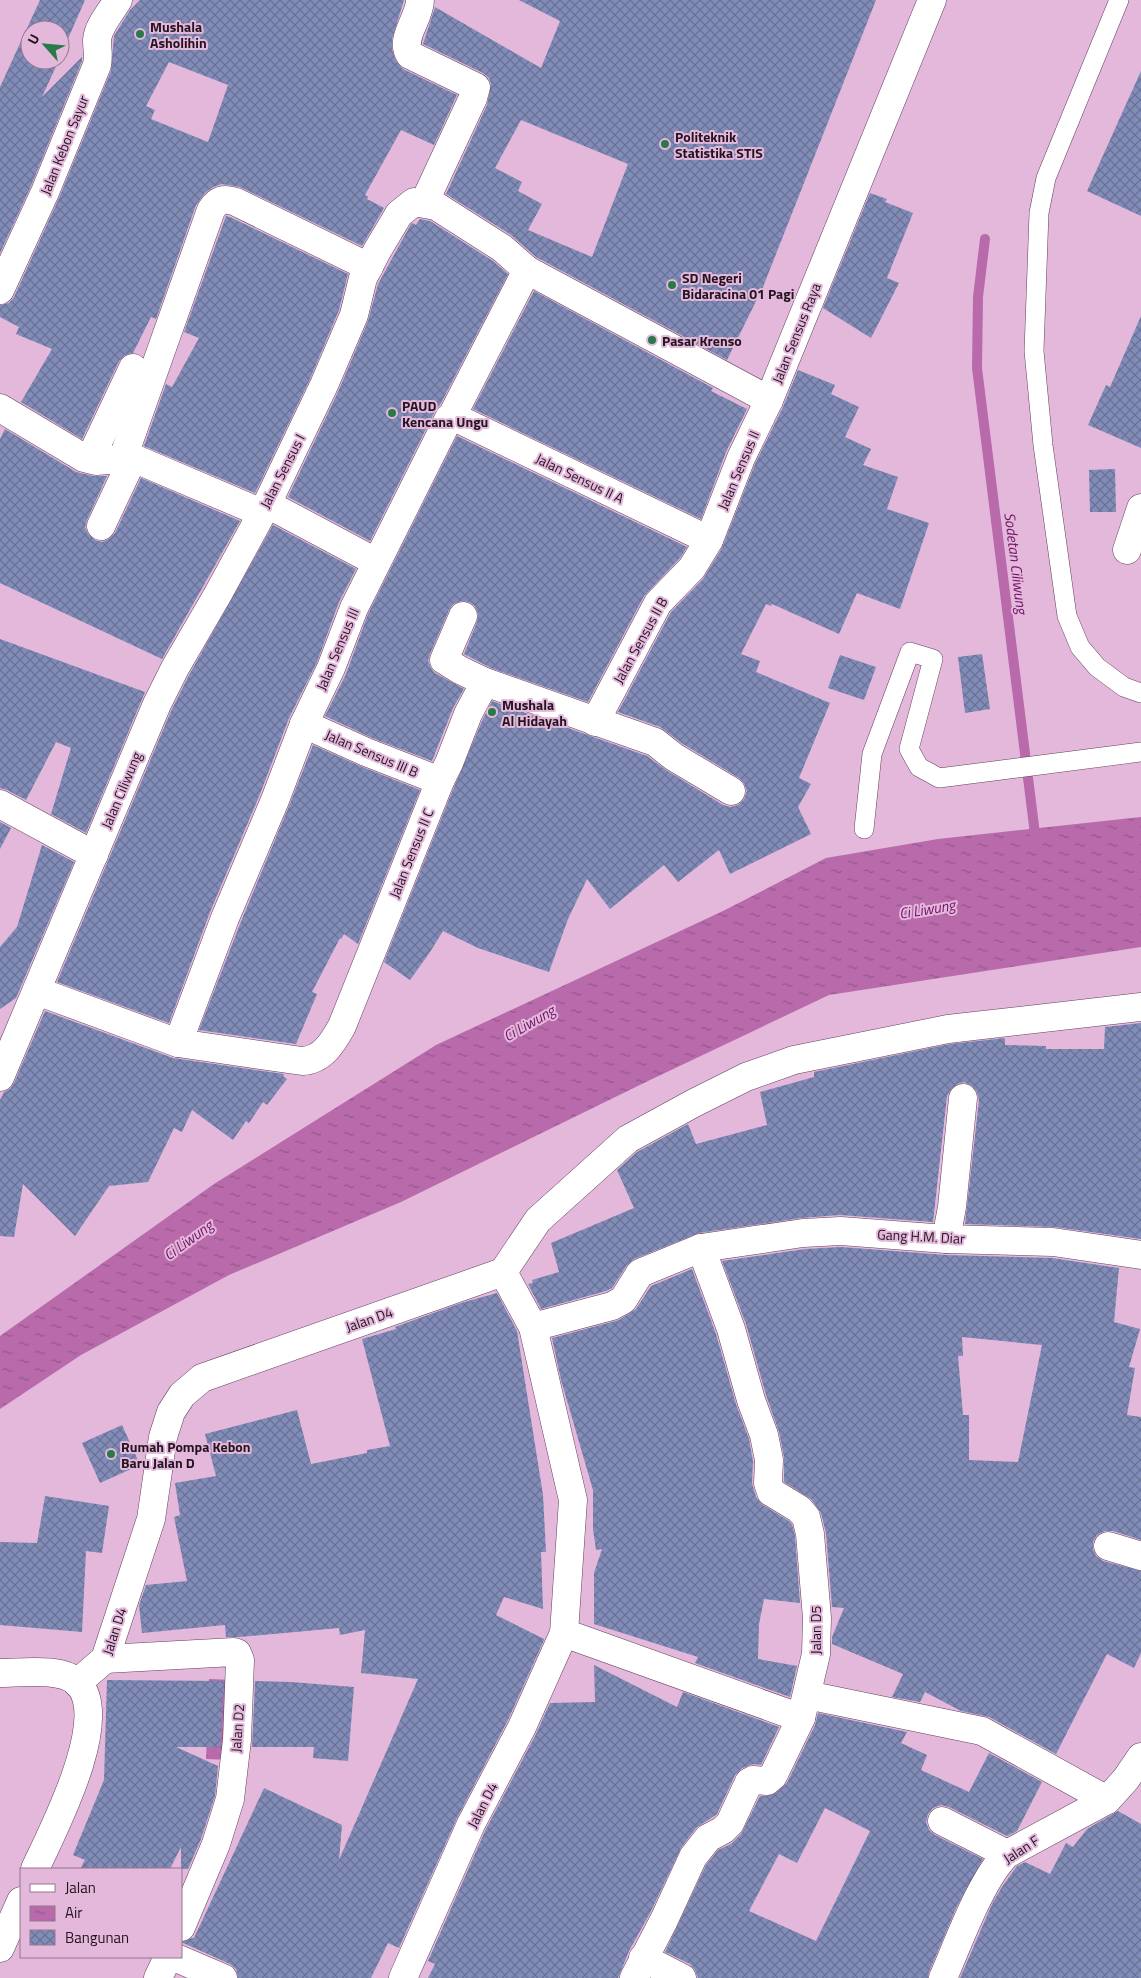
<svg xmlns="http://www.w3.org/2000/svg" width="1141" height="1978" viewBox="0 0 1141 1978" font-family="'Titillium Web',sans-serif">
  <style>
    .water { fill: url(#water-ripples) }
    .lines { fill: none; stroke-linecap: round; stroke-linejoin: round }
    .stream { stroke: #b86aab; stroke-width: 10 }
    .building { fill: url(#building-cross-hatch); fill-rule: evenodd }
    .lane-casing { stroke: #633f5c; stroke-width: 20 }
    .street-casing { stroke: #633f5c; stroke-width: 29 }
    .lane { stroke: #fff; stroke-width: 19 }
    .street { stroke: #fff; stroke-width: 28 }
    .poi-dot { fill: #297949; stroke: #e3b8da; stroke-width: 2 }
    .labels { text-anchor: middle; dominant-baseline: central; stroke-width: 4; stroke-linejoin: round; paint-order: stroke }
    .poi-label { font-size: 14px; font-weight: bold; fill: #231420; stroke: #e3b8da; text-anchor: start }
    .street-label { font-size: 14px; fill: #231420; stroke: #e3b8da }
    .water-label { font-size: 15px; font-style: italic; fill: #721067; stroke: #e3b8da }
  </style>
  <defs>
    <pattern id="water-ripples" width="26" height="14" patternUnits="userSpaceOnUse" patternTransform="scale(1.25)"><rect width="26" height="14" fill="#b86aab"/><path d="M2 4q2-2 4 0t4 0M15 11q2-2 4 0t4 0" fill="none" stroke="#95568b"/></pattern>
    <pattern id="building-cross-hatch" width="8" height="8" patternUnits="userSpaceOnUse" patternTransform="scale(1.25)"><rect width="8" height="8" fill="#818cb8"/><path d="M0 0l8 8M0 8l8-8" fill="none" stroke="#697195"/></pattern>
  </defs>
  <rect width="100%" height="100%" fill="#e3b8da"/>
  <g class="water">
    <polygon points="1141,817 1141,947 829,995 648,1081 401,1202 229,1275 81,1355 0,1409 0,1336 214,1184 436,1045 723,911 826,858 938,839"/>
    <polygon points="209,1679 233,1680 230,1760 206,1759"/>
  </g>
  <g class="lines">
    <polyline class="stream" points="985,239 978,297 977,368 1036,842"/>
  </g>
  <g class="building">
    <polygon points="40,0 85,0 60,57 60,30 30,30 30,60 59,60 42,97 82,57 82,61 31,186 0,253 0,87"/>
    <path d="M140,0H404L392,39V50L396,61L403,69L457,95L434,145L401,130L365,195L368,197L367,199L384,208L362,246L240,187L222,184L213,187L205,193L196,205L156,319L151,317L133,353L125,355L119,361L82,439L21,402L52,349L16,334L19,327L0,317V305L9,303L14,297L59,198L111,71L114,36L130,10ZM169,62L228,85L208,142L151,119L155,110L146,106Z"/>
    <path d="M519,0H876L763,287L727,360L536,257L511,235L446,194L487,105L491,84L489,78L483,73L423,44L435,7L541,68L560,21ZM521,120L628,164L592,257L528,230L542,204L518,191L522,182L495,168Z"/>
    <polygon points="1141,71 1141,216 1087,191"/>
    <polygon points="870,193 887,199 885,202 913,213 887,278 899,283 871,338 823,308"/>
    <polygon points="226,216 230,217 348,274 339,310 310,379 255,493 144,446 166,384 172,387 199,338 184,332"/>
    <polygon points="420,219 430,221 493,261 508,274 440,405 435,411 370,541 288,497 338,392 368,321 378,284 411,224 412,223 416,225"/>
    <polygon points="534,291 713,388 711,391 747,409 726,452 701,519 473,409"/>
    <polygon points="1141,316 1141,448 1088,425 1106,385 1110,387"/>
    <polygon points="798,370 835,385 831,394 859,407 845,437 871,449 863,465 898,477 887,509 929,523 900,609 857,593 839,634 772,604 771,606 766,604 741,654 760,661 756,672 830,703 799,778 811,784 798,807 811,834 730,874 719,850 678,882 664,865 610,909 587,879 568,919 549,972 478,948 443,931 430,952 410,980 384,962 454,787 482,721 492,701 647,756 666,770 723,805 730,807 738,805 744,799 747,791 744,783 739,778 683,744 660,727 618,712 671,612 703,579 722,548 755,464 783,407"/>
    <polygon points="5,429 76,472 93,476 107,476 87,520 85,527 88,534 95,540 102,542 109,539 115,533 141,478 240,521 162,659 0,583 0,439"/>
    <polygon points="457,436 687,547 680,558 644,596 588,702 491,668 464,654 477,622 478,614 475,606 469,602 461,601 453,604 449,610 430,654 428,661 431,668 435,673 464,689 453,708 432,761 372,738 325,716 346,674 368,614"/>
    <polygon points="1115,469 1116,512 1090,512 1089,470"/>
    <polygon points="273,525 356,569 339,602 317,662 289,718 260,794 210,912 169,1023 57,982 171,711 189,675"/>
    <polygon points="0,639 145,692 86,833 51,814 71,748 56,742 26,800 7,790 0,788"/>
    <polygon points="982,654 990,709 965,713 958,657"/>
    <polygon points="840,655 876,667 864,700 828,688"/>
    <polygon points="313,745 360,766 420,790 358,944 344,934 341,939 340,938 312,992 317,994 296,1044 199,1030 240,924 289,806"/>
    <polygon points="0,822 11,828 0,849"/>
    <polygon points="42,845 74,862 16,998 0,1009 0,947 17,927"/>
    <polygon points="45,1011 173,1058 284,1074 283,1076 287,1079 267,1105 263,1102 249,1123 246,1121 233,1140 192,1110 182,1132 174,1128 148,1182 109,1186 75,1236 23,1184 14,1237 0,1236 0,1100 4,1092 10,1089 14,1083"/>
    <polygon points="1141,1023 1141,1239 1055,1227 965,1224 979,1100 977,1092 972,1086 964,1082 957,1084 951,1089 947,1096 933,1222 840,1215 801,1218 699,1233 634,1259 627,1265 612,1288 606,1291 541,1309 528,1284 533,1283 532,1280 559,1272 551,1243 634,1208 617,1170 637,1152 688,1124 696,1144 767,1125 760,1092 814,1077 814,1072 950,1044 1005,1038 1005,1045 1046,1046 1046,1049 1104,1049 1105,1027"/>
    <path d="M841,1247L946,1255L1052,1258L1119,1268L1114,1322L1140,1329L1129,1367L1135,1368L1127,1415L1141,1417V1540L1113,1531H1105L1097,1535L1093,1542V1549L1096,1556L1103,1561L1141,1571V1653L1134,1668L1107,1654L1056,1754L989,1717L961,1711L925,1692L920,1702L892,1697L903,1674L832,1644V1637L844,1608L832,1607L826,1533L821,1513L811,1499L784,1482V1457L779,1432L766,1395L746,1324L722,1261L805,1249ZM962,1337L1042,1345L1018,1462L969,1460V1415H963L958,1356H963Z"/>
    <polygon points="692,1269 716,1334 736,1404 749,1439 753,1461 752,1483 756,1497 763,1505 789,1521 792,1524 795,1536 800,1603 764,1599 759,1624 758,1659 797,1666 790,1697 695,1663 698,1657 594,1624 594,1573 602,1549 596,1550 593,1529 593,1490 561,1380 552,1338 619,1320 636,1309 651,1286"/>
    <polygon points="497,1293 517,1331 543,1495 546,1552 541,1552 543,1609 504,1597 496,1615 544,1639 544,1640 508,1720 457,1818 399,1948 388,1943 371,1978 238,1978 236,1969 230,1964 181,1942 192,1938 194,1938 264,1788 342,1825 339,1860 418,1679 361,1673 365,1630 340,1635 339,1628 239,1637 226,1637 225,1625 142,1633 139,1605 146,1585 187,1581 174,1517 180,1515 175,1483 216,1476 205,1434 297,1410 311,1464 367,1453 367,1450 390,1446 362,1339 396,1329 395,1327 461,1303"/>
    <polygon points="122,1425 140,1465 100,1483 82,1443"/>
    <polygon points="45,1496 109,1506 102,1553 86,1551 82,1632 0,1625 0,1542 37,1543"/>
    <polygon points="594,1665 677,1707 683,1692 779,1727 761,1765 754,1764 742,1768 735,1775 717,1814 696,1828 681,1848 650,1913 629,1951 618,1978 428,1978 435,1964 428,1961 485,1831 536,1734 550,1703 595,1702"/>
    <polygon points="107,1680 224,1681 220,1747 176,1747 218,1766 215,1796 201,1839 188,1869 181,1869 181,1847 170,1869 80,1869 85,1860 73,1855 104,1780"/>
    <polygon points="255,1681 291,1682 354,1687 348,1761 313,1758 314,1747 252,1747"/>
    <path d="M818,1713L907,1732L901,1743L927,1755L921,1770L969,1792L989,1753L1042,1782L1017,1831L1007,1836L949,1807L941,1805L933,1808L928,1814L926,1822L929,1830L935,1835L983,1859L957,1906L929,1972L928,1978H698L695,1970L690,1964L665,1952L706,1865L718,1850L731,1844L741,1834L760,1796H767L776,1793L787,1783L815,1725ZM825,1808L870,1831L816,1941L749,1911L779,1854L797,1863Z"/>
    <polygon points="1118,1811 1141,1824 1141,1978 960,1978 993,1902 1002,1887 1017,1866 1025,1862 1050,1874 1066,1843 1073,1847 1087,1829"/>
  </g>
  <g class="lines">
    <g class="lane-casing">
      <g id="lane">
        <polyline points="1119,0 1046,178 1039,213 1034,351 1043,445 1067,616 1080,647 1097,667 1124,687 1141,693"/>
        <polyline points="864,829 872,754 910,652 933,659 909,749 919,767 939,778 1141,752"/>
      </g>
    </g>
    <g class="street-casing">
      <g id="street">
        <path d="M420,0C420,18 399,39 410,55L476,87L473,98L424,203"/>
        <path d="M0,290L45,192L97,65C99,54 97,50 97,40C98,26 111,12 118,0"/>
        <polyline points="0,408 84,458 96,461 133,458 262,513"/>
        <polyline points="452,416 709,540"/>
        <path d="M123,458L211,210C218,199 224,198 236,202L369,267"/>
        <polyline points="90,459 133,368"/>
        <polyline points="267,504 376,562"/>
        <polyline points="101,526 133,458"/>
        <polyline points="1127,550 1141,508"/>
        <polyline points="463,616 444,660 460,670 485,682 655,742 674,757 731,791"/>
        <polyline points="595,722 658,603 692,568 709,540 741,458 769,400 932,0"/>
        <polyline points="304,724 366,752 440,781"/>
        <polyline points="0,804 94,855"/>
        <path d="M37,991L178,1043L302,1061C323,1060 333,1042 342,1026L440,781L449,763L468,714L485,682"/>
        <polyline points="178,1043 225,918 275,800 304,724 331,668 354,608 449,418 452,416 527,270"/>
        <polyline points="0,1077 157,704 175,668 218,594 267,504 324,385 354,315 363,278 377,251 399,214 414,202 436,206 502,248 527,270 769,400"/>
        <polyline points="946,1239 952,1207 963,1098"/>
        <polyline points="503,1272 538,1220 628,1139 694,1103 746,1077 794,1060 948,1029 1141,1007"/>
        <polyline points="533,1327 612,1306 623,1300 640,1273 701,1248 803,1233 841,1231 946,1239 1053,1242 1141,1255"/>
        <polyline points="1108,1546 1141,1556"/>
        <polyline points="564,1633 801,1718"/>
        <polyline points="105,1659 234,1652 237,1653 240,1660 237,1740 230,1799 216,1844 181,1927"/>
        <path d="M0,1673C21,1673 62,1667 78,1683C112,1719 52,1832 35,1869"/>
        <polyline points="77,1683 105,1659 151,1519 163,1437 171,1412 182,1395 202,1378 503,1272"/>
        <polyline points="807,1695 982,1731 1107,1800"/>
        <polyline points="942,1821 1007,1854"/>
        <polyline points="0,1948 21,1901"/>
        <polyline points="174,1957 223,1978"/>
        <polyline points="643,1958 682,1978"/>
        <polyline points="158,1978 168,1957"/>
        <polyline points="403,1978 471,1824 522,1727 564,1633 573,1500 533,1327 503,1272"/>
        <polyline points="634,1978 664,1920 693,1857 708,1838 723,1830 730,1823 749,1782 753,1780 767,1781 773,1776 801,1718 816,1654 817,1618 810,1534 806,1517 799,1509 771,1492 768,1483 769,1460 764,1435 751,1400 731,1329 701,1248"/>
        <path d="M943,1978C958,1944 981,1879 1007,1854L1107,1800L1126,1779L1141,1757"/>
      </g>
    </g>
    <use href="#lane" class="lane"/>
    <use href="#street" class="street"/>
  </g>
  <g class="poi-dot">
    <circle cx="140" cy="34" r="5"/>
    <circle cx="665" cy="144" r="5"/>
    <circle cx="672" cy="285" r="5"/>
    <circle cx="652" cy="340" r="5"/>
    <circle cx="392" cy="413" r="5"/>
    <circle cx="492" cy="712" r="5"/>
    <circle cx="111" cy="1454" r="5"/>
  </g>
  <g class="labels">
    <g class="poi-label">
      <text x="150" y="26">Mushala<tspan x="150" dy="16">Asholihin</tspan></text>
      <text x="675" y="136">Politeknik<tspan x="675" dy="16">Statistika STIS</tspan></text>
      <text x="682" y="277">SD Negeri<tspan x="682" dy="16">Bidaracina 01 Pagi</tspan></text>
      <text x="662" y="340">Pasar Krenso</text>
      <text x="402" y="405">PAUD<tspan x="402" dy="16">Kencana Ungu</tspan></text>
      <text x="502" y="704">Mushala<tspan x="502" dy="16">Al Hidayah</tspan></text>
      <text x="121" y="1446">Rumah Pompa Kebon<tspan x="121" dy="16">Baru Jalan D</tspan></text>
    </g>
    <g class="street-label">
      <text transform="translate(64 145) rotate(-68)">Jalan Kebon Sayur</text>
      <text transform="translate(796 333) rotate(-68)">Jalan Sensus Raya</text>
      <text transform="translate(738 470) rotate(-67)">Jalan Sensus II</text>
      <text transform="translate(282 471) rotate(-63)">Jalan Sensus I</text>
      <text transform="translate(580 478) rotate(26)">Jalan Sensus II A</text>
      <text transform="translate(640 640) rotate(-61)">Jalan Sensus II B</text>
      <text transform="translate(337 649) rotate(-67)">Jalan Sensus III</text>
      <text transform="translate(372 753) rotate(23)">Jalan Sensus III B</text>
      <text transform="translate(121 790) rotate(-67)">Jalan Ciliwung</text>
      <text transform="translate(411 853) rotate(-68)">Jalan Sensus II C</text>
      <text transform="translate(921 1236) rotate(3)">Gang H.M. Diar</text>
      <text transform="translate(369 1319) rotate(-19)">Jalan D4</text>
      <text transform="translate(815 1630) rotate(-90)">Jalan D5</text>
      <text transform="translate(114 1631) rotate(-72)">Jalan D4</text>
      <text transform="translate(237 1728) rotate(-86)">Jalan D2</text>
      <text transform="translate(482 1805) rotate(-63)">Jalan D4</text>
      <text transform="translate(1021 1849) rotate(-33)">Jalan F</text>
    </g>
    <g class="water-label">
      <text transform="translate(1016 563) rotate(83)">Sodetan Ciliwung</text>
      <text transform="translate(927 909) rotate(-9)">Ci Liwung</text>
      <text transform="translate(529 1023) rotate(-30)">Ci Liwung</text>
      <text transform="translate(188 1240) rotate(-36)">Ci Liwung</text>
    </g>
  </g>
  <rect x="20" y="1868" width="162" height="90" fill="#e3b8da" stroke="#967690"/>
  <rect x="30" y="1884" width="25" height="8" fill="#ffffff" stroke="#967690"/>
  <text x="65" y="1893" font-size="15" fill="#231420">Jalan</text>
  <rect x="30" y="1906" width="25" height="15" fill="url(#water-ripples)" stroke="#967690"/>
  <text x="65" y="1918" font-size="15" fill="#231420">Air</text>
  <rect x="30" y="1930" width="25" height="15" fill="url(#building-cross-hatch)" stroke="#967690"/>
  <text x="65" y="1943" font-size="15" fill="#231420">Bangunan</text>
  <g transform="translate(45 45) rotate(297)"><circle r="24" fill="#e3b8da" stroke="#967690"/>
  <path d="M0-4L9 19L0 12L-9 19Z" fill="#297949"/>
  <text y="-8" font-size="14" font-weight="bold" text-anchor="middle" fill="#231420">U</text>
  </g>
</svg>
